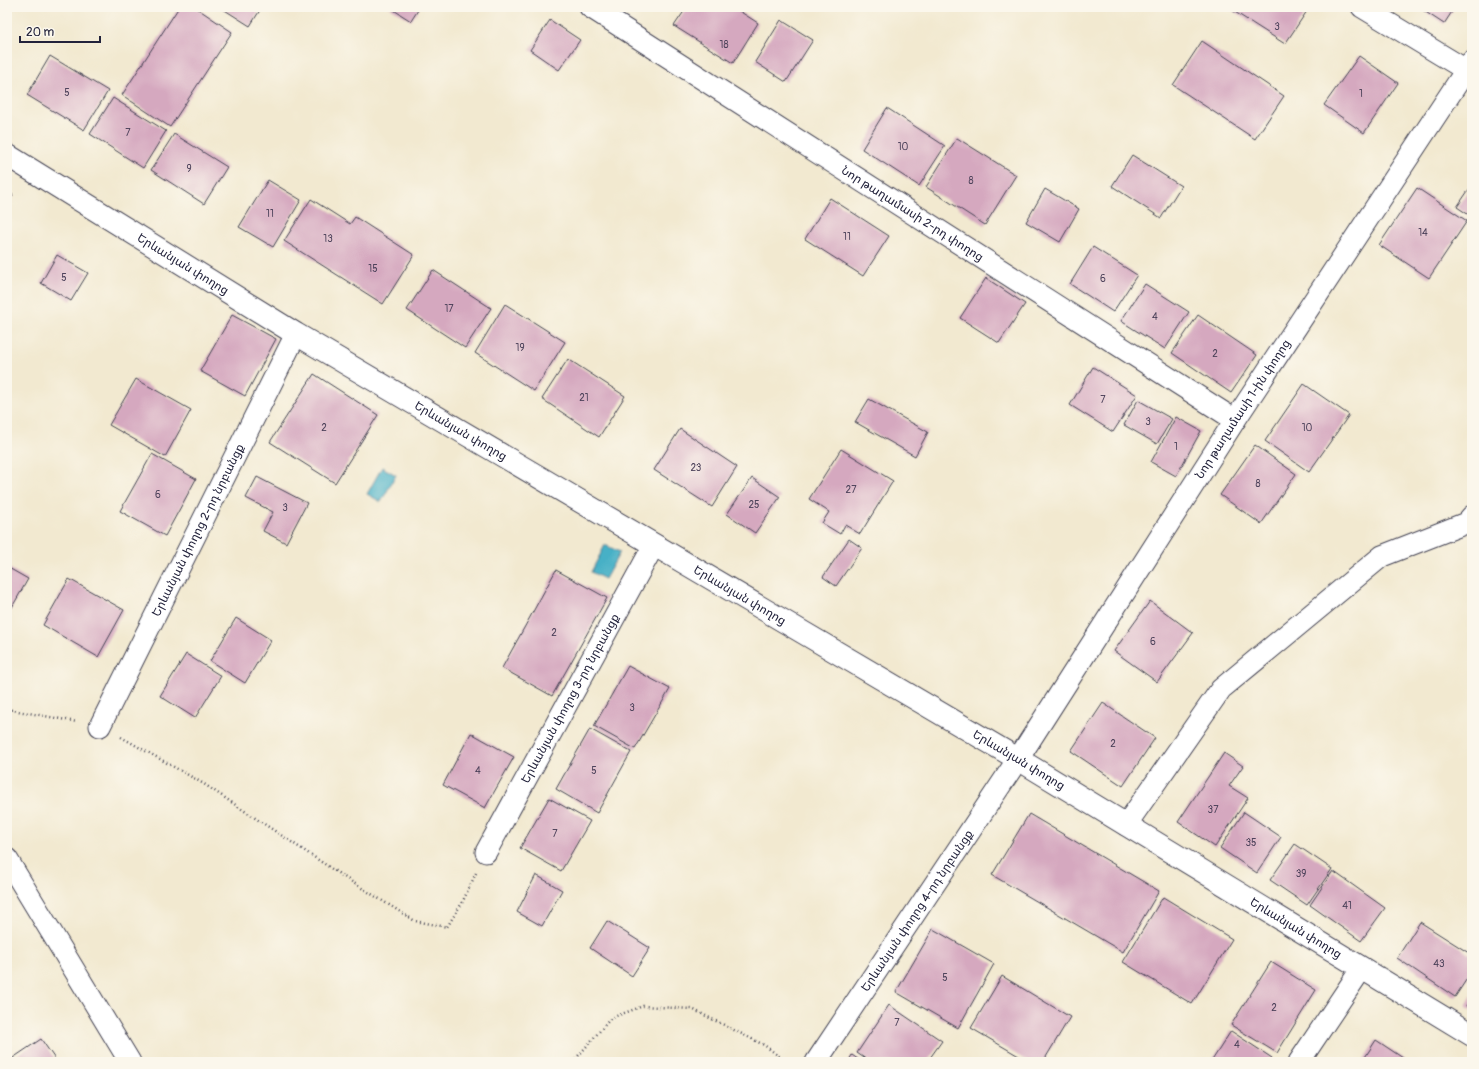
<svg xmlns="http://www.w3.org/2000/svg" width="1479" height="1069" viewBox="0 0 1479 1069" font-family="Pangolin,'Noto Sans Armenian',sans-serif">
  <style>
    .water { fill: #47b0c6; stroke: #346980 }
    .building { fill: #d5a8bf }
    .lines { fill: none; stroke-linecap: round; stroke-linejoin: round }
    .minor-casing { stroke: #414051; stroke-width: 23 }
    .secondary-casing { stroke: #414051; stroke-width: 24 }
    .path { stroke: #414051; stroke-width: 2.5; stroke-dasharray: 1 3; stroke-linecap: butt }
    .minor { stroke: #fff; stroke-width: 21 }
    .secondary { stroke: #fff; stroke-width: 22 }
    .labels { text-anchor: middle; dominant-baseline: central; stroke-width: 3; stroke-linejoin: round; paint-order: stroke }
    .number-label { font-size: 10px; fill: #4f445c }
    .street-label { font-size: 12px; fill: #22223b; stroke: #fbf7ec }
  </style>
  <rect width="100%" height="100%" fill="#fbf7ec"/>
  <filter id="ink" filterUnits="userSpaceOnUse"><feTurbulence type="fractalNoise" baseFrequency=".025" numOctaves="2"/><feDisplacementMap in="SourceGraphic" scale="8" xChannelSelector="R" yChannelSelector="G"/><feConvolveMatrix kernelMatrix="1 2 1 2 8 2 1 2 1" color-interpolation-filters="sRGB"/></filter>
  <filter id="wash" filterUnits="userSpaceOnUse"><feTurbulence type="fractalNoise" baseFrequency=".012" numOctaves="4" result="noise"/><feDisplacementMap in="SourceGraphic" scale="16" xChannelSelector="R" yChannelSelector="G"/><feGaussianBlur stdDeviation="0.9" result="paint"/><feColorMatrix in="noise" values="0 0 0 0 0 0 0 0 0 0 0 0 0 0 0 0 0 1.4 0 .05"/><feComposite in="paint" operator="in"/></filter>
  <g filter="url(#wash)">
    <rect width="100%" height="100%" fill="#f2e9d0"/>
    <g class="water">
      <polygon points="382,467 396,475 381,502 367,494"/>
      <polygon points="605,545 620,552 605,579 591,572"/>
    </g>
    <g id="blocks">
      <g class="building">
        <polygon points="179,7 195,7 232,32 170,127 122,95"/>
        <polygon points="220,7 262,7 250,26"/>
        <polygon points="389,7 420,7 411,21"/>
        <polygon points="687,7 733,7 758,23 733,63 674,26"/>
        <polygon points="1227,7 1301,7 1307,11 1285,44"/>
        <polygon points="1418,7 1455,7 1444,24"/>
        <polygon points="550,20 580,40 559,70 530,50"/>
        <polygon points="781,20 813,40 786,82 755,62"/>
        <polygon points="1202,41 1284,96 1255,139 1173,85"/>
        <polygon points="50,56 108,91 84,130 27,95"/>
        <polygon points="1359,56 1398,83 1364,133 1324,105"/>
        <polygon points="113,98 166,131 143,168 90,134"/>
        <polygon points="887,108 945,146 919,186 862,149"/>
        <polygon points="174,134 227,167 204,204 151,170"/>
        <polygon points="957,138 1016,175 985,225 926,187"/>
        <polygon points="1132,155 1181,186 1161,218 1112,186"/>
        <polygon points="268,180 301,200 273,247 239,227"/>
        <polygon points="1472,185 1472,217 1457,207"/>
        <polygon points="1417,188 1467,221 1429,278 1379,245"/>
        <polygon points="1045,189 1079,209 1060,242 1026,222"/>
        <polygon points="7,192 13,195 7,205"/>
        <polygon points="830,198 889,236 863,276 805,239"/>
        <polygon points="311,199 350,224 355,217 414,255 383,304 284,241"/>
        <polygon points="1093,247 1137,275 1113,312 1070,284"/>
        <polygon points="57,255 88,273 71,301 41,283"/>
        <polygon points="433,270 491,308 465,348 407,310"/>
        <polygon points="986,278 1025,304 999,343 960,318"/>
        <polygon points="1145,284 1189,312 1165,349 1121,321"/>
        <polygon points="505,304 565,342 534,391 475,353"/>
        <polygon points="232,315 276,339 245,396 200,371"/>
        <polygon points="1198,315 1257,355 1231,393 1172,353"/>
        <polygon points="568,359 625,396 599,437 542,399"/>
        <polygon points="1093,367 1137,395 1113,432 1070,405"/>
        <polygon points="314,374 378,415 335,483 270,442"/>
        <polygon points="136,379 191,410 165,457 109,425"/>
        <polygon points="1304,384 1349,415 1309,472 1265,441"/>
        <polygon points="869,399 928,432 915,456 855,422"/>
        <polygon points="1138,400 1172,419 1157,444 1124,425"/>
        <polygon points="1176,417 1201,431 1176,476 1151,462"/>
        <polygon points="680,429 737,467 712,507 654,470"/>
        <polygon points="1255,445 1296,474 1261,524 1220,495"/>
        <polygon points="841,449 893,481 860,534 845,525 840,534 822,523 829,512 809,499"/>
        <polygon points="152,454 196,479 165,536 120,511"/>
        <polygon points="257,477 307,503 286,543 263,531 273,512 246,498"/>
        <polygon points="752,478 780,497 755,533 727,514"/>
        <polygon points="849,539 862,548 836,586 823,577"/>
        <polygon points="7,567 28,579 7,616"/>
        <polygon points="556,570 607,598 552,696 502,668"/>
        <polygon points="69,579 124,610 98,657 43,625"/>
        <polygon points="1150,601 1193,633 1157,682 1114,651"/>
        <polygon points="236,618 271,640 245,683 210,661"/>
        <polygon points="186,654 221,676 195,718 160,696"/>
        <polygon points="628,666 670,689 635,749 594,726"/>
        <polygon points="1103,703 1155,738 1123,786 1071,751"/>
        <polygon points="590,729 631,752 597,813 556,789"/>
        <polygon points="471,733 514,757 485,808 443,785"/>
        <polygon points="1224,753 1243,766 1229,786 1248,798 1215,847 1178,822"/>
        <polygon points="549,798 590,821 561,871 520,848"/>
        <polygon points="1244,812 1281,837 1257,873 1220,848"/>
        <polygon points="1029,814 1159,891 1123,952 992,875"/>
        <polygon points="1295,844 1332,869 1307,905 1270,880"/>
        <polygon points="1333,871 1385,908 1361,941 1310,905"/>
        <polygon points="536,875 562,890 542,926 517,912"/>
        <polygon points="1163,897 1232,939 1192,1004 1123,962"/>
        <polygon points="607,921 650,948 632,976 590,948"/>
        <polygon points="1420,922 1472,955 1472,971 1455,997 1397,958"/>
        <polygon points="933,929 994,964 958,1028 896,992"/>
        <polygon points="1271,962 1316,990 1277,1053 1231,1025"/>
        <polygon points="1002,976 1070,1017 1043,1062 1029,1062 971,1028"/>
        <polygon points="1472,995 1472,1010 1466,1006"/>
        <polygon points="889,1005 942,1041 927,1062 870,1062 857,1053"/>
        <polygon points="1231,1031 1272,1058 1270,1062 1211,1062"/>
        <polygon points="41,1039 57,1062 7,1062"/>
        <polygon points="1376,1040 1409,1062 1362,1062"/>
        <polygon points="852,1055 862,1062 848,1062"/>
      </g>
    </g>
  </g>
  <g filter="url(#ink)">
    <use href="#blocks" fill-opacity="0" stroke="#414051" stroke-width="1"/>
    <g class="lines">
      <g class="minor-casing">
        <g id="minor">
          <path id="s1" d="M590,7L1235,420"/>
          <polyline points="1362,7 1466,70"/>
          <path id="s2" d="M100,726L296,334"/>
          <polyline points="1126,825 1221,689 1382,556 1466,523 1472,516"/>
          <path id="s3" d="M486,852L654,545"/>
          <polyline points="7,859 130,1062"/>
          <path id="s4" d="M816,1062L1018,759L1235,420L1472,61"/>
          <polyline points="1299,1062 1362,968"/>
        </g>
      </g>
      <g class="secondary-casing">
        <g id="secondary">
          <path id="s5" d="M7,155L296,334L1018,759L1472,1035"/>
        </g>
      </g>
      <g class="path">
        <polyline points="7,709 77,722"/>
        <polyline points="121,737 204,784 344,877 415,921 447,927 462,903 476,873"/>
        <polyline points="573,1062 611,1018 643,1006 692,1009 764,1045 787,1062"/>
      </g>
      <use href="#minor" class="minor"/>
      <use href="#secondary" class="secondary"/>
    </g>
  </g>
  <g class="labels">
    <g class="number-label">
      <text x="1277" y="27">3</text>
      <text x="724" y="45">18</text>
      <text x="67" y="93">5</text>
      <text x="1361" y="94">1</text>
      <text x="128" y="133">7</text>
      <text x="903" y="147">10</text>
      <text x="189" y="169">9</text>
      <text x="971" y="181">8</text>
      <text x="270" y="214">11</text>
      <text x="1423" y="233">14</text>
      <text x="847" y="237">11</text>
      <text x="328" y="239">13</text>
      <text x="373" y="269">15</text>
      <text x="64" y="278">5</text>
      <text x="1103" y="279">6</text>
      <text x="449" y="309">17</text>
      <text x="1155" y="317">4</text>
      <text x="520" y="348">19</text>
      <text x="1215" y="354">2</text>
      <text x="584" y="398">21</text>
      <text x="1103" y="400">7</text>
      <text x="1148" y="422">3</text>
      <text x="324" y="428">2</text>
      <text x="1307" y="428">10</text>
      <text x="1176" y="447">1</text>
      <text x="696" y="468">23</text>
      <text x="1258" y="484">8</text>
      <text x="851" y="490">27</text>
      <text x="158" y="495">6</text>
      <text x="754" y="505">25</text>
      <text x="285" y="508">3</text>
      <text x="554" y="633">2</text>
      <text x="1153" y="642">6</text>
      <text x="632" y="708">3</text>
      <text x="1113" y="744">2</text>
      <text x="478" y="771">4</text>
      <text x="594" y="771">5</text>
      <text x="1213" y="810">37</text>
      <text x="555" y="834">7</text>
      <text x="1251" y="843">35</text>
      <text x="1301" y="874">39</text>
      <text x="1347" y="906">41</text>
      <text x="1439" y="964">43</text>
      <text x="945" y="978">5</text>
      <text x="1274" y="1008">2</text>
      <text x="897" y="1023">7</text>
      <text x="1237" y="1045">4</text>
    </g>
    <g class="street-label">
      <text stroke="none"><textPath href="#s1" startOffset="383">Նոր թաղամասի 2-րդ փողոց</textPath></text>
      <text stroke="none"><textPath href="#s5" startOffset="207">Երևանյան փողոց</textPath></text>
      <text stroke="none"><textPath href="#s4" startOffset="780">Նոր թաղամասի 1-ին փողոց</textPath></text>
      <text stroke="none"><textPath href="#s5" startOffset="531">Երևանյան փողոց</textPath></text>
      <text stroke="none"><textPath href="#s2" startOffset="219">Երևանյան փողոց 2-րդ նրբանցք</textPath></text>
      <text stroke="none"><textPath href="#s5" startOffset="855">Երևանյան փողոց</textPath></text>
      <text stroke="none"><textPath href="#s3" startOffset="175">Երևանյան փողոց 3-րդ նրբանցք</textPath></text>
      <text stroke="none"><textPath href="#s5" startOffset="1179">Երևանյան փողոց</textPath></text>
      <text stroke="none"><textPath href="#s4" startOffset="182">Երևանյան փողոց 4-րդ նրբանցք</textPath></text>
      <text stroke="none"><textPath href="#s5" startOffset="1503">Երևանյան փողոց</textPath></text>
    </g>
  </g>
  <rect width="1479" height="1069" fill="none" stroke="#fbf7ec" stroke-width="24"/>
  <path d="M20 36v6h80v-6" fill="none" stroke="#22223b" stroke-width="2"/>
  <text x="26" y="36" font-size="12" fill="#22223b" stroke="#fbf7ec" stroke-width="3" paint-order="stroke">20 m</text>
</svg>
